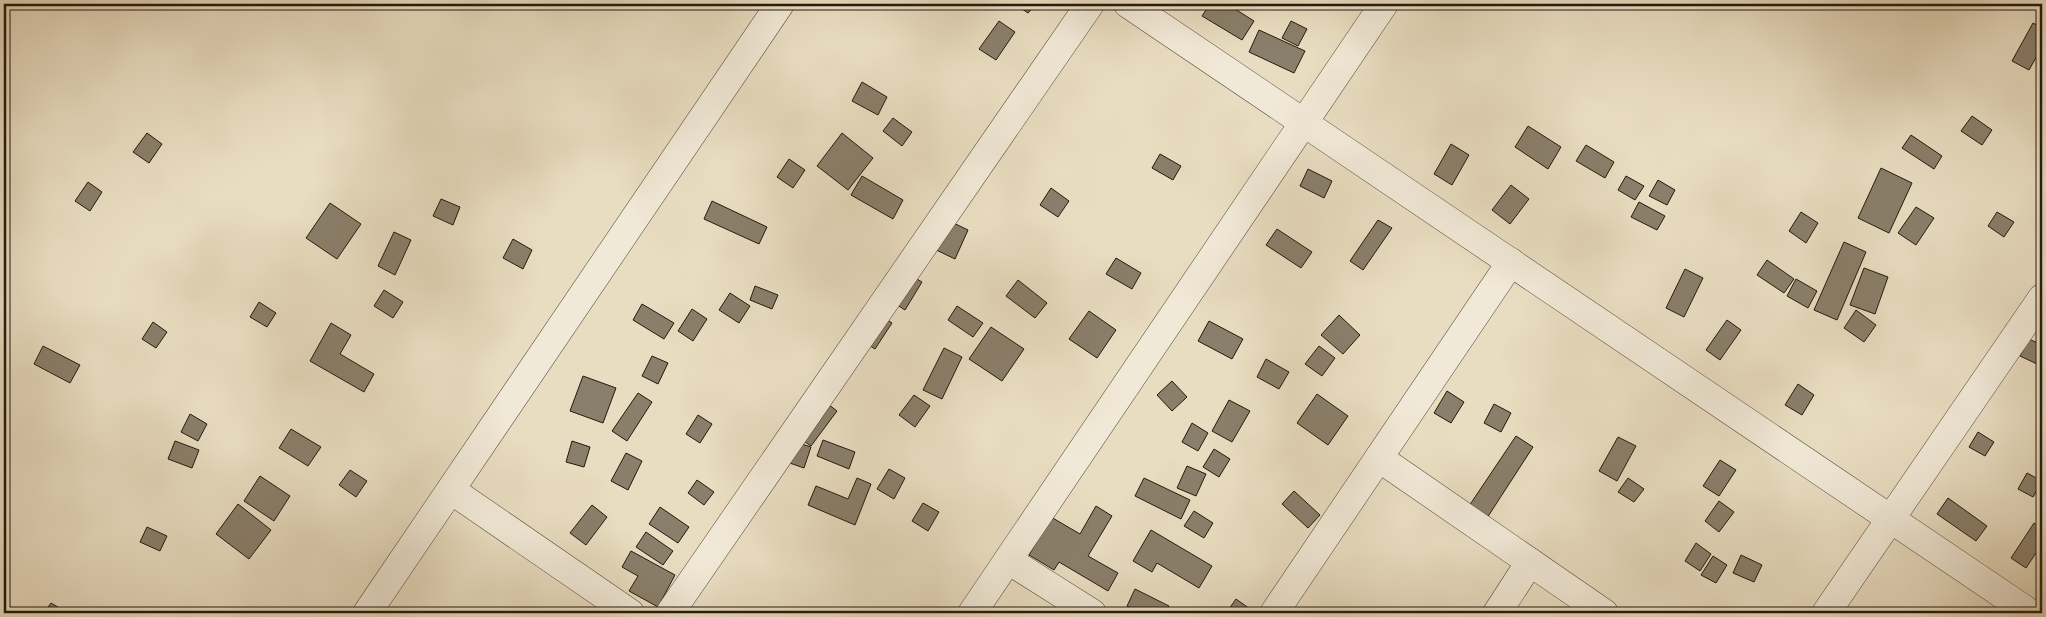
<svg xmlns="http://www.w3.org/2000/svg" width="2046" height="617" viewBox="0 0 2046 617" font-family="'Sorts Mill Goudy',serif">
  <style>
    .building { fill: #8a7f6b; stroke: #231a0e }
    .lines { fill: none; stroke-linecap: round; stroke-linejoin: round }
    .minor-casing { stroke: #544b3b; stroke-width: 29 }
    .minor { stroke: #f1e9d7; stroke-width: 28 }
  </style>
  <rect width="100%" height="100%" fill="#e9ddc1"/>
  <filter id="stains"><feTurbulence type="fractalNoise" baseFrequency=".004" numOctaves="4"/><feColorMatrix values="0 0 0 0 .2 0 0 0 0 .09 0 0 0 0 .02 0 0 0 .5 -.17"/></filter>
  <radialGradient id="worn" r=".72"><stop offset=".6" stop-color="#630" stop-opacity="0"/><stop offset="1" stop-color="#630" stop-opacity=".3"/></radialGradient>
  <g class="building">
    <polygon points="1015,4 1036,4 1028,13"/>
    <polygon points="1210,4 1227,4 1254,21 1242,40 1202,16"/>
    <polygon points="999,21 1015,32 996,60 979,49"/>
    <polygon points="1291,21 1307,29 1298,46 1282,38"/>
    <polygon points="2033,23 2042,28 2042,47 2029,70 2012,61"/>
    <polygon points="1259,30 1305,51 1294,73 1249,52"/>
    <polygon points="862,82 887,97 878,115 852,101"/>
    <polygon points="1972,116 1992,130 1982,145 1961,131"/>
    <polygon points="893,118 912,132 902,146 883,131"/>
    <polygon points="1528,126 1561,147 1548,169 1515,147"/>
    <polygon points="147,133 162,144 149,163 133,152"/>
    <polygon points="842,133 873,158 848,190 817,166"/>
    <polygon points="1911,135 1942,156 1934,169 1902,148"/>
    <polygon points="1451,144 1469,155 1452,185 1434,174"/>
    <polygon points="1586,145 1614,162 1605,178 1576,161"/>
    <polygon points="1160,154 1181,166 1173,180 1152,168"/>
    <polygon points="789,159 805,170 793,188 777,177"/>
    <polygon points="1881,168 1912,183 1889,233 1858,218"/>
    <polygon points="1308,169 1332,181 1324,198 1300,186"/>
    <polygon points="862,176 903,200 893,219 851,195"/>
    <polygon points="1626,176 1644,186 1635,200 1618,190"/>
    <polygon points="1658,180 1675,190 1667,205 1649,196"/>
    <polygon points="88,182 102,192 90,211 75,201"/>
    <polygon points="1511,185 1529,199 1510,224 1492,210"/>
    <polygon points="1051,188 1069,201 1058,217 1040,205"/>
    <polygon points="441,199 460,207 453,225 433,216"/>
    <polygon points="712,201 767,227 759,244 704,219"/>
    <polygon points="1639,202 1665,216 1657,230 1631,217"/>
    <polygon points="330,203 361,224 337,259 306,238"/>
    <polygon points="1916,207 1934,218 1916,245 1898,233"/>
    <polygon points="1801,212 1818,223 1806,243 1789,231"/>
    <polygon points="1997,212 2014,222 2004,237 1988,226"/>
    <polygon points="941,217 968,230 955,259 928,246"/>
    <polygon points="1378,220 1392,228 1363,270 1350,261"/>
    <polygon points="1277,229 1312,252 1301,268 1266,245"/>
    <polygon points="394,232 411,240 395,275 378,266"/>
    <polygon points="513,239 532,250 523,269 503,258"/>
    <polygon points="1844,242 1866,252 1837,320 1814,310"/>
    <polygon points="1116,258 1141,273 1132,289 1106,274"/>
    <polygon points="1767,260 1794,279 1784,293 1757,275"/>
    <polygon points="1864,268 1888,277 1875,314 1850,305"/>
    <polygon points="1685,269 1703,278 1684,317 1666,308"/>
    <polygon points="905,272 922,282 905,310 888,299"/>
    <polygon points="1796,279 1817,291 1808,308 1787,296"/>
    <polygon points="1018,280 1047,303 1035,318 1006,296"/>
    <polygon points="755,286 778,295 772,309 750,300"/>
    <polygon points="384,290 403,302 393,318 374,306"/>
    <polygon points="730,293 750,306 739,323 719,310"/>
    <polygon points="259,302 276,313 267,327 250,317"/>
    <polygon points="642,304 674,323 664,339 633,320"/>
    <polygon points="957,306 983,323 973,337 948,320"/>
    <polygon points="692,309 707,319 693,341 678,331"/>
    <polygon points="872,310 892,323 875,349 855,336"/>
    <polygon points="1856,310 1876,325 1864,342 1844,328"/>
    <polygon points="1089,311 1116,330 1097,358 1069,339"/>
    <polygon points="1339,315 1360,335 1343,354 1321,335"/>
    <polygon points="1727,320 1741,330 1720,360 1706,350"/>
    <polygon points="1209,321 1243,339 1232,359 1198,341"/>
    <polygon points="153,322 167,332 156,348 142,339"/>
    <polygon points="331,323 351,335 340,354 374,374 364,392 310,361"/>
    <polygon points="991,327 1024,349 1002,381 969,359"/>
    <polygon points="2029,339 2042,345 2042,354 2037,364 2020,356"/>
    <polygon points="43,346 80,365 70,383 34,364"/>
    <polygon points="1319,346 1335,358 1322,376 1305,364"/>
    <polygon points="944,348 962,357 942,399 923,390"/>
    <polygon points="652,356 668,363 658,384 642,376"/>
    <polygon points="1266,359 1289,372 1279,389 1257,377"/>
    <polygon points="583,376 616,388 603,423 570,411"/>
    <polygon points="1172,381 1187,397 1172,411 1157,395"/>
    <polygon points="1798,384 1814,395 1802,415 1785,405"/>
    <polygon points="1447,391 1464,402 1451,423 1434,413"/>
    <polygon points="638,393 652,402 627,441 612,431"/>
    <polygon points="1317,394 1348,416 1328,445 1297,423"/>
    <polygon points="914,395 930,406 915,427 899,415"/>
    <polygon points="1229,400 1250,411 1232,442 1212,431"/>
    <polygon points="824,401 837,411 811,446 798,437"/>
    <polygon points="1494,404 1511,413 1501,432 1484,423"/>
    <polygon points="190,414 207,424 198,441 181,432"/>
    <polygon points="698,415 712,424 700,443 686,434"/>
    <polygon points="1192,423 1208,433 1198,451 1182,442"/>
    <polygon points="291,429 321,447 308,466 279,448"/>
    <polygon points="1978,432 1994,442 1985,456 1969,447"/>
    <polygon points="1516,436 1533,447 1487,518 1469,506"/>
    <polygon points="1618,437 1636,446 1617,481 1599,471"/>
    <polygon points="790,440 811,447 804,468 784,461"/>
    <polygon points="823,440 855,452 849,469 817,456"/>
    <polygon points="175,441 199,450 192,468 168,459"/>
    <polygon points="572,441 590,447 584,467 566,462"/>
    <polygon points="1214,449 1230,459 1219,477 1203,467"/>
    <polygon points="626,453 642,461 628,490 611,481"/>
    <polygon points="1720,460 1736,470 1719,496 1703,486"/>
    <polygon points="1187,466 1206,474 1196,496 1177,488"/>
    <polygon points="889,469 905,478 894,499 877,489"/>
    <polygon points="350,470 367,481 356,497 339,485"/>
    <polygon points="2027,473 2042,481 2033,497 2018,489"/>
    <polygon points="260,476 290,496 274,521 244,501"/>
    <polygon points="857,478 871,484 855,525 808,505 816,486 848,499"/>
    <polygon points="1144,478 1190,500 1181,519 1135,496"/>
    <polygon points="1628,478 1644,489 1634,502 1618,492"/>
    <polygon points="697,480 714,492 704,505 688,493"/>
    <polygon points="1294,491 1320,515 1308,528 1282,504"/>
    <polygon points="1948,498 1987,526 1976,541 1937,514"/>
    <polygon points="1719,501 1734,512 1719,532 1705,521"/>
    <polygon points="923,503 939,512 928,531 912,521"/>
    <polygon points="238,504 271,530 249,559 216,534"/>
    <polygon points="592,505 607,517 586,545 570,533"/>
    <polygon points="1096,506 1112,516 1088,556 1118,573 1108,591 1059,562 1054,570 1029,555 1051,517 1080,534"/>
    <polygon points="660,507 689,527 678,543 649,524"/>
    <polygon points="1194,511 1213,523 1204,538 1184,526"/>
    <polygon points="2034,523 2042,529 2042,552 2038,550 2026,568 2011,558"/>
    <polygon points="147,527 167,536 160,551 140,542"/>
    <polygon points="1151,530 1212,566 1199,588 1157,563 1152,572 1133,561"/>
    <polygon points="646,532 673,551 663,565 636,547"/>
    <polygon points="1696,543 1711,554 1700,571 1685,561"/>
    <polygon points="631,551 675,575 658,607 629,591 638,576 622,567"/>
    <polygon points="1741,555 1762,565 1754,582 1733,573"/>
    <polygon points="1713,556 1727,565 1716,583 1701,575"/>
    <polygon points="1135,589 1169,606 1165,613 1141,613 1127,606"/>
    <polygon points="1236,599 1253,611 1252,613 1226,613"/>
    <polygon points="51,603 68,613 44,613"/>
  </g>
  <g class="lines">
    <g class="minor-casing">
      <g id="minor">
        <polyline points="1128,4 2030,613"/>
        <polyline points="1379,458 1604,613"/>
        <polyline points="451,490 630,613"/>
        <polyline points="1008,560 1092,613"/>
        <polyline points="367,613 780,4"/>
        <polyline points="670,613 1090,4"/>
        <polyline points="972,613 1384,4"/>
        <polyline points="1274,613 1511,262"/>
        <polyline points="1497,613 1530,562"/>
        <polyline points="1826,613 2042,298"/>
      </g>
    </g>
    <use href="#minor" class="minor"/>
  </g>
  <rect width="2046" height="617" fill="none" stroke="#e9ddc1" stroke-width="20"/>
  <rect x="5" y="5" width="2036" height="607" fill="none" stroke="#231a0e" stroke-width="2.5"/>
  <rect x="10" y="10" width="2026" height="597" fill="none" stroke="#231a0e"/>
  <rect width="100%" height="100%" filter="url(#stains)"/>
  <rect width="100%" height="100%" fill="url(#worn)"/>
</svg>
